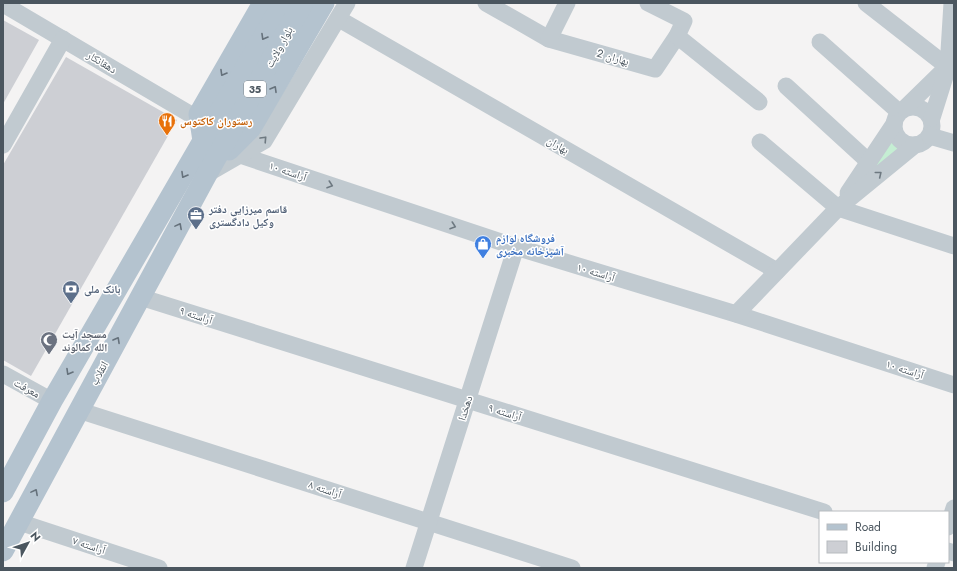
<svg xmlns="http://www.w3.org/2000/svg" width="957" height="571" viewBox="0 0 957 571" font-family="Jost,'Noto Naskh Arabic',sans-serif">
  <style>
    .green { fill: #c5eed3 }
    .building { fill: #cdcfd4 }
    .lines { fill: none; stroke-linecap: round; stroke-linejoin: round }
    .minor { stroke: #c1cad0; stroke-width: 17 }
    .major { stroke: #b4c3cf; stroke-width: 21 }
    .oneway { stroke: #65717b }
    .oneway2 { stroke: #6e7981 }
    .labels { text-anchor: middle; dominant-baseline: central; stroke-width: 3; stroke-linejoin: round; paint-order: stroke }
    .shield { fill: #fff; stroke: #81898f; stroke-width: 1 }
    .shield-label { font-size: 10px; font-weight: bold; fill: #4b565f }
    .street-label { font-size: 11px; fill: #4b565f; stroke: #fff }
    .food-label { font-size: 11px; font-weight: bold; fill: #c56008; stroke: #fff; text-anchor: start }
    .service-label { font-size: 11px; font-weight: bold; fill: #4e5e75; stroke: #fff; text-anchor: start }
    .shop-label { font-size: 11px; font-weight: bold; fill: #366cbe; stroke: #fff; text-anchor: start }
    .worship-label { font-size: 11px; font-weight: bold; fill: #5b616d; stroke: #fff; text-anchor: start }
  </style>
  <rect width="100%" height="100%" fill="#f4f3f3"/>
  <polygon class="green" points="892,138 903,149 860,182"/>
  <g class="building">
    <polygon points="3,20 39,40 3,104"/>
    <polygon points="66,57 177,120 31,376 3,360 3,165"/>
  </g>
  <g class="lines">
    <g class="minor">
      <polyline points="486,3 549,39 655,69 677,36 684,21 648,3"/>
      <polyline points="866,3 948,67"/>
      <polyline points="3,4 200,120"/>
      <polyline points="339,19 777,271"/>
      <polyline points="677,36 759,102"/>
      <polyline points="549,39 567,3"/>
      <polyline points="820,42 899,112"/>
      <polyline points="786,86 869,162"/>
      <circle cx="913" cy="126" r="19"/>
      <polyline points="905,108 946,68"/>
      <polyline points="932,118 948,67 952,3"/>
      <polyline points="930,136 954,143"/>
      <polyline points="760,142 838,208 954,246"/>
      <polyline points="3,145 63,39"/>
      <polyline points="240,155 516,247 736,314 954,385"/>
      <polyline points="207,174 264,141 347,3"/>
      <polyline points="848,193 894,124"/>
      <polyline points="140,297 824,512"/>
      <polyline points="736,314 838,208 915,145"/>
      <polyline points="3,374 52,401"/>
      <polyline points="78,410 572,568"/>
      <polyline points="19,522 159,568"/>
      <polyline points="948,527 954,508"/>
      <polyline points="948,551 954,553"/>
      <polyline points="414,568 516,247"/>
      <polyline points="935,568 937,562"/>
    </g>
    <g class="major">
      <polyline points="203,141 199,114 263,3"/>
      <polyline points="229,150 251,128 324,3"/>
      <polyline points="3,492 52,401 283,3"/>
      <polyline points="3,551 207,174 303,3"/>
    </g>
  </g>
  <defs><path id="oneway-chevron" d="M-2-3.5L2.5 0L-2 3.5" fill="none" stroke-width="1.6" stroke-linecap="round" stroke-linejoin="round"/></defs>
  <g class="oneway">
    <use href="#oneway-chevron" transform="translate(264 37) rotate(120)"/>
    <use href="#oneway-chevron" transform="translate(223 73) rotate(120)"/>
    <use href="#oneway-chevron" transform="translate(274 89) rotate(-60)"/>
    <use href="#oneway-chevron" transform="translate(184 175) rotate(120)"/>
    <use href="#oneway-chevron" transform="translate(179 226) rotate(-62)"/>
    <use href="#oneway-chevron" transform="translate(117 340) rotate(-61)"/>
    <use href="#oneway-chevron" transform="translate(69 372) rotate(120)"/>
    <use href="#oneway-chevron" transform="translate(35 492) rotate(-62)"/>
  </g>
  <g class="oneway2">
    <use href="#oneway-chevron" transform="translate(264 139) rotate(-47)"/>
    <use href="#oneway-chevron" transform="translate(879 174) rotate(-39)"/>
    <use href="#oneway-chevron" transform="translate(330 185) rotate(19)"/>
    <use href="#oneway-chevron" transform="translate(453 226) rotate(19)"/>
  </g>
  <defs>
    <g id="restaurant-pin" transform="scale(0.9)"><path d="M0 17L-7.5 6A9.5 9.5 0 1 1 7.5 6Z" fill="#e8710a" stroke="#fff"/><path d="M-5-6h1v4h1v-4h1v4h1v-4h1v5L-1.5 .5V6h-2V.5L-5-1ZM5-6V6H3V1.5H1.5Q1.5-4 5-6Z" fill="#fff"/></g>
    <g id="office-pin" transform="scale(0.9)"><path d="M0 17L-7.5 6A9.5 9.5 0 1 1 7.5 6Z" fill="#5c6f8a" stroke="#fff"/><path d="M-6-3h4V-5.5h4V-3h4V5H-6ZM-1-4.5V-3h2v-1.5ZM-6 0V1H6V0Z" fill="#fff"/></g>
    <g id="shop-pin" transform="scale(0.9)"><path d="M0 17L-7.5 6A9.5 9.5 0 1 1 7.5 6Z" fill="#3f7fe0" stroke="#fff"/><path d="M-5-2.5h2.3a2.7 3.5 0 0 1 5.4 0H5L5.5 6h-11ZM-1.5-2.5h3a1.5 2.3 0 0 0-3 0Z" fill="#fff"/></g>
    <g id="bank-pin" transform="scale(0.9)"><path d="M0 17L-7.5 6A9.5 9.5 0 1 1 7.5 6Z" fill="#5c6f8a" stroke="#fff"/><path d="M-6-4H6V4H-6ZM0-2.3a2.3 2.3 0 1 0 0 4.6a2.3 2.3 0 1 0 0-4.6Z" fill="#fff"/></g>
    <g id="mosque-pin" transform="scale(0.9)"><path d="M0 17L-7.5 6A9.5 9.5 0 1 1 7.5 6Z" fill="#6b7280" stroke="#fff"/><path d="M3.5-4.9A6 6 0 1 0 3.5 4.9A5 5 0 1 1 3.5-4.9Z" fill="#fff"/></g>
  </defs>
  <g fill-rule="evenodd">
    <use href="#restaurant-pin" x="167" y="121"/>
    <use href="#office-pin" x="196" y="215"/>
    <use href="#shop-pin" x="483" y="244"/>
    <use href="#bank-pin" x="71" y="289"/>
    <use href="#mosque-pin" x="49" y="340"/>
  </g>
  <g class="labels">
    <rect class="shield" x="244" y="81" width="22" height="16" rx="3"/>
    <g class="shield-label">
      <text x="255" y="89">35</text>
    </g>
    <g class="street-label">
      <text transform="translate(279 47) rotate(-61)">بلوار ولایت</text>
      <text transform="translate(613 57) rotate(16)">بهاران 2</text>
      <text transform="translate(102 62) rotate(31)">دهقانکار</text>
      <text transform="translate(558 145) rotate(30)">بهاران</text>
      <text transform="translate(288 171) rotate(19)">آراسته ۱۰</text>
      <text transform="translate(596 272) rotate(17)">آراسته ۱۰</text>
      <text transform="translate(196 315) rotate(18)">آراسته ۹</text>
      <text transform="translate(905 369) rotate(18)">آراسته ۱۰</text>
      <text transform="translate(99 373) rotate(-61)">انقلاب</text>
      <text transform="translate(27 388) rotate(29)">معرفت</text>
      <text transform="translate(465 408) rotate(-72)">دهخدا</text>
      <text transform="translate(505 412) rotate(17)">آراسته ۹</text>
      <text transform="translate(325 489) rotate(18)">آراسته ۸</text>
      <text transform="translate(89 545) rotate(18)">آراسته ۷</text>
    </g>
    <g class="food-label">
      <text x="180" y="121">رستوران کاکتوس</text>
    </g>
    <g class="service-label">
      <text x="209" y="209">قاسم میرزایی دفتر<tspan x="209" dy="13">وکیل دادگستری</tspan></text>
      <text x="84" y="289">بانک ملی</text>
    </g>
    <g class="shop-label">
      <text x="496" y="238">فروشگاه لوازم<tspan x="496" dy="13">آشپزخانه مخبری</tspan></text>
    </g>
    <g class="worship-label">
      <text x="62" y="334">مسجد آیت<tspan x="62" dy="13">الله کمالوند</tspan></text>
    </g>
  </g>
  <rect width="957" height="571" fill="none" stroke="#4b565f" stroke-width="8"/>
  <rect x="819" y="511" width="130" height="52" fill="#ffffff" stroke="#b7bbbf"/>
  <rect x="827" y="524" width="20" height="6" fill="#b4c3cf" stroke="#b7bbbf"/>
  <text x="855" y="531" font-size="12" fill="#4b565f">Road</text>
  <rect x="827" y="541" width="20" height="12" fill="#cdcfd4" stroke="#b7bbbf"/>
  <text x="855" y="551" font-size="12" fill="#4b565f">Building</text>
  <g transform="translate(28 543) rotate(50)" stroke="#ffffff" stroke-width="3" paint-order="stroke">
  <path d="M0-3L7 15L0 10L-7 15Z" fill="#4b565f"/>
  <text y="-6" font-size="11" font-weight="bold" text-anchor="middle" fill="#4b565f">N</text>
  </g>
</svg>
